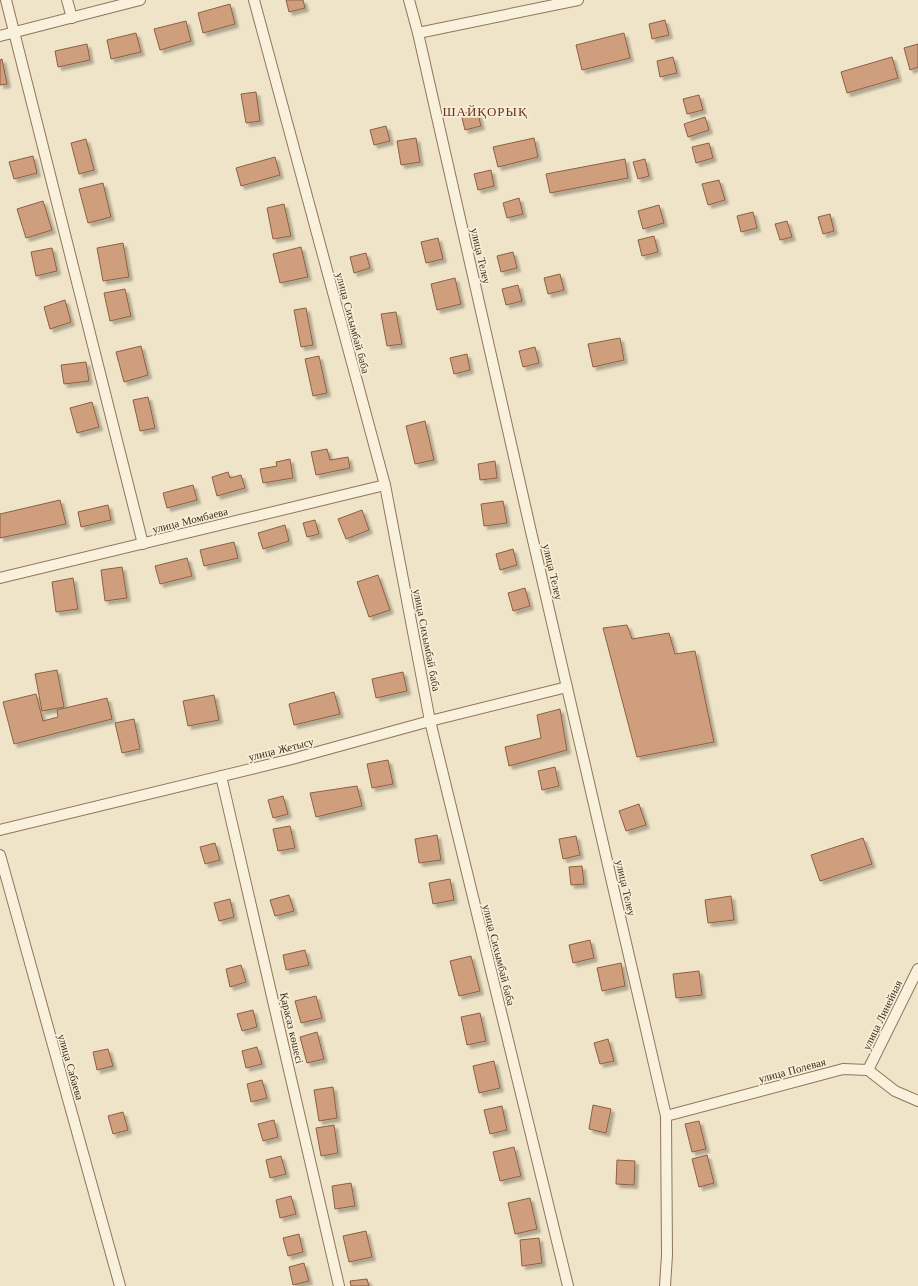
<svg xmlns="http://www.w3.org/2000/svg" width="918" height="1286" viewBox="0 0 918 1286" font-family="'Libre Baskerville',serif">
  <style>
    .building { fill: #cf9f7d; stroke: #8d5f41; filter: url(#shadow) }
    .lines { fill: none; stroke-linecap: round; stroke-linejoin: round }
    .minor-casing { stroke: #8d765c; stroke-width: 12 }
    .minor { stroke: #faf1dc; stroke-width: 10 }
    .labels { text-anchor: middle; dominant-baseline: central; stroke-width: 3.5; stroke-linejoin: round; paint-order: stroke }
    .street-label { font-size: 11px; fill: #3d2e20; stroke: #f7eed8 }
    .quarter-label { font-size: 13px; letter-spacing: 1px; fill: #6b2e1e; stroke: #f7eed8 }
  </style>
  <defs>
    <filter id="shadow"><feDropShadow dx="3.5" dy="3.5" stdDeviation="1" flood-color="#0004"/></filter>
  </defs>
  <rect width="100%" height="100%" fill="#f0e4c8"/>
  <g class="building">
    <polygon points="286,0 303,0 305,8 289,12"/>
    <polygon points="230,4 235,24 203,33 198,13"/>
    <polygon points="665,20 669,35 652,39 649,24"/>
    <polygon points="186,21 191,41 160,50 154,29"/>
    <polygon points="136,33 141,52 111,59 107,40"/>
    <polygon points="624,33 630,58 582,70 576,45"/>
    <polygon points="87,44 90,60 58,67 55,51"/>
    <polygon points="918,44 918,67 910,70 904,48"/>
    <polygon points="673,57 677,73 660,77 657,61"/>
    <polygon points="892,57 898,78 847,93 841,72"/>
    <polygon points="2,59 7,84 0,85 0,60"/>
    <polygon points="256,92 260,121 246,123 241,94"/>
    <polygon points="699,95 703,110 687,114 683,99"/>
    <polygon points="477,110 481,126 465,130 461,114"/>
    <polygon points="705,117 709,130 688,137 684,124"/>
    <polygon points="386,126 390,141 374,145 370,130"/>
    <polygon points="416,138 420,162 401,165 397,141"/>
    <polygon points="534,138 538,157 498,167 493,147"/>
    <polygon points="86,139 94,170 79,174 71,143"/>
    <polygon points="709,143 713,158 696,163 692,147"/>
    <polygon points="33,156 37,173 14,179 9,162"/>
    <polygon points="275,157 280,175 241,186 236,168"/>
    <polygon points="625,159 628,178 550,193 546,174"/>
    <polygon points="645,159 649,176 638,179 633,162"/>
    <polygon points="491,170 494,186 478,190 474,174"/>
    <polygon points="719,180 725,200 708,205 702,184"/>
    <polygon points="103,183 111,217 88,223 79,189"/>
    <polygon points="519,198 523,214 507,218 503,203"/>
    <polygon points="43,201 52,230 26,238 17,209"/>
    <polygon points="284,204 291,236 273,239 267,208"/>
    <polygon points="659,205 664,223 643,229 638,211"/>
    <polygon points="753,212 757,228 741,232 737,216"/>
    <polygon points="830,214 834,231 823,234 818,217"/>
    <polygon points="787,221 792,237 780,240 775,224"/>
    <polygon points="654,236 658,252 642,256 638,240"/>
    <polygon points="438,238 443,259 426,263 421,242"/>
    <polygon points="123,243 129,277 103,281 97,248"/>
    <polygon points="301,247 308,277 280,283 273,254"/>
    <polygon points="52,248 57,271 36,276 31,252"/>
    <polygon points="513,252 517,268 501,272 497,256"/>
    <polygon points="366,253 370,268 354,273 350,257"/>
    <polygon points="560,274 564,290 548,294 544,278"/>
    <polygon points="455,278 461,304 437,310 431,284"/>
    <polygon points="518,285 522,301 506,305 502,289"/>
    <polygon points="125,289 131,316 110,321 104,293"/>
    <polygon points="65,300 71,322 50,329 44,307"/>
    <polygon points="306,308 313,345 301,347 294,310"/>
    <polygon points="396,312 402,344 387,346 381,314"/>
    <polygon points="620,338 624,360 593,367 588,344"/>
    <polygon points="141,346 148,375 124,382 116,352"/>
    <polygon points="535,347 539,363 523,367 519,351"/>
    <polygon points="467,354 470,370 454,374 450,358"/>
    <polygon points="319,356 327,393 313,396 305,359"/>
    <polygon points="86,362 89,381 64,384 61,365"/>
    <polygon points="148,397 155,428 140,431 133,400"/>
    <polygon points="92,402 99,427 77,433 70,408"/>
    <polygon points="425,421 434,460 415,464 406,426"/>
    <polygon points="327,449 330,460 348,457 350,468 316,475 311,452"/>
    <polygon points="290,459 293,478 263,483 260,469 277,466 276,462"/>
    <polygon points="495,461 497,478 480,480 478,464"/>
    <polygon points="228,472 230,478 241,475 245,488 217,496 212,477"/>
    <polygon points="193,485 197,500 167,508 163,493"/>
    <polygon points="60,500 66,524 0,538 0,514"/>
    <polygon points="503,501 507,523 484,526 481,504"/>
    <polygon points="108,505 111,520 81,527 78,512"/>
    <polygon points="362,510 369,530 346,539 338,519"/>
    <polygon points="315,520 319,534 307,537 303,523"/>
    <polygon points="285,525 289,541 263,549 258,533"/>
    <polygon points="234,542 238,558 204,566 200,550"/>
    <polygon points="513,549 517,565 500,570 496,554"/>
    <polygon points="187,558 192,576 160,584 155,566"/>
    <polygon points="122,567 127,598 105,601 101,570"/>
    <polygon points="378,575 390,610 369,617 357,582"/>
    <polygon points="73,578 78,609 56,612 52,582"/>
    <polygon points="525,588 530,606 513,611 508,593"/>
    <polygon points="627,625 632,639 669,633 675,654 695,651 714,742 637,757 603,628"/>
    <polygon points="57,670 64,707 42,711 35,674"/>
    <polygon points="403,672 407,691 376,698 372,679"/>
    <polygon points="334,692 340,714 294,725 289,704"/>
    <polygon points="36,694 43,721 58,717 57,710 107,698 112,719 14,744 3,702"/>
    <polygon points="214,695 219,720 188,726 183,701"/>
    <polygon points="560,709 567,750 509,766 505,747 541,738 537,715"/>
    <polygon points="134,719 140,749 122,753 115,723"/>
    <polygon points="388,760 393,784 372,788 367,764"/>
    <polygon points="555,767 559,786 542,790 538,771"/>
    <polygon points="357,786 362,806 316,817 310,793"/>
    <polygon points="283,796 288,814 273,818 268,800"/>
    <polygon points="639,804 646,825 626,831 619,811"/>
    <polygon points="290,826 295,848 278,851 273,829"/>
    <polygon points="437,835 441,860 419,863 415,839"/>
    <polygon points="576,836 580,855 563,859 559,839"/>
    <polygon points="863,838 872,864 820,881 811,855"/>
    <polygon points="215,843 220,860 205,864 200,847"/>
    <polygon points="582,866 584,884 571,885 569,867"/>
    <polygon points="450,879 454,900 433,904 429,883"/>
    <polygon points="289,895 294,911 275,916 270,900"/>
    <polygon points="731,896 734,920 708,923 705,900"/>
    <polygon points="230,899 234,917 219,921 214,903"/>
    <polygon points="590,940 594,958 573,963 569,945"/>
    <polygon points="305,950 309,965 286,970 283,955"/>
    <polygon points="471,956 480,991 459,996 450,961"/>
    <polygon points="621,963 625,986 602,991 597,968"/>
    <polygon points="241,965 246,982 230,987 226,969"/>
    <polygon points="699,971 702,995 676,998 673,974"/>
    <polygon points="316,996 322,1018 301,1023 295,1001"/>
    <polygon points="253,1010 257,1027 242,1031 237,1014"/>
    <polygon points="480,1013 486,1041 467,1045 461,1017"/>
    <polygon points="317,1032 324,1059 307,1063 300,1037"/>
    <polygon points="608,1039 614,1061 600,1064 594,1043"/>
    <polygon points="257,1047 262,1064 246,1068 242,1051"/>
    <polygon points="108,1049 113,1066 97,1070 93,1052"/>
    <polygon points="494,1061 500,1088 479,1093 473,1066"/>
    <polygon points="262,1080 267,1098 251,1102 247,1084"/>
    <polygon points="333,1087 337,1118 319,1121 314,1090"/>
    <polygon points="593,1105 611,1109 606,1133 589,1129"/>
    <polygon points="502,1106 507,1130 490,1134 484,1110"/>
    <polygon points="123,1112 128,1130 113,1134 108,1116"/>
    <polygon points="274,1120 278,1137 263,1141 258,1124"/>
    <polygon points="699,1121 706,1149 692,1152 685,1124"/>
    <polygon points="334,1125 338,1153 321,1156 316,1128"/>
    <polygon points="514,1147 521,1176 500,1181 493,1152"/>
    <polygon points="707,1155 714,1183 699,1187 692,1159"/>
    <polygon points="281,1156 286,1174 270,1178 266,1160"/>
    <polygon points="617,1160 635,1161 634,1185 616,1184"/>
    <polygon points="351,1183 355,1206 335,1209 332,1186"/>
    <polygon points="291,1196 296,1214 280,1218 276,1200"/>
    <polygon points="530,1198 537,1229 515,1234 508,1203"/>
    <polygon points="366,1231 372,1257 349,1262 343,1236"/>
    <polygon points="299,1234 303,1252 288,1256 283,1238"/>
    <polygon points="539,1238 542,1263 522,1266 520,1240"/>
    <polygon points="304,1263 309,1281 293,1285 289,1267"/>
    <polygon points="367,1279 369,1286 351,1286 350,1281"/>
  </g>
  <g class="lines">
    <g class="minor-casing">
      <g id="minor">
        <polyline points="6,0 143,544"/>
        <polyline points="67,0 72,18"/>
        <polyline points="254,0 385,485 430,721 568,1286"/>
        <polyline points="409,0 418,33 529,523 666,1116 667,1255 665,1286"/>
        <polyline points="418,33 578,0"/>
        <polyline points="0,36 140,0"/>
        <polyline points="0,578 385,485"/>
        <polyline points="221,776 339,1286"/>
        <polyline points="0,830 292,759 430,721 567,687"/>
        <polyline points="0,855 120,1286"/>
        <polyline points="868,1070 918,969"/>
        <polyline points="666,1116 843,1069 868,1070 895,1091 918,1101"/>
      </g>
    </g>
    <use href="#minor" class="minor"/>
  </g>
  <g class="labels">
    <g class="street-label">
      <text transform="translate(481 256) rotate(77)">улица Телеу</text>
      <text transform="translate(353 323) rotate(75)">улица Сихымбай баба</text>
      <text transform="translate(190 520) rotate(-14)">улица Момбаева</text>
      <text transform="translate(553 572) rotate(77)">улица Телеу</text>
      <text transform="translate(427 640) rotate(79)">улица Сихымбай баба</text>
      <text transform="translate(281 749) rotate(-14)">улица Жетысу</text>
      <text transform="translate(626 888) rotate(77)">улица Телеу</text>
      <text transform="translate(499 955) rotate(76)">улица Сихымбай баба</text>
      <text transform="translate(882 1015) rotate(-64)">улица Линейная</text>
      <text transform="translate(292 1028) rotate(77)">Қарасаз көшесі</text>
      <text transform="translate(71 1067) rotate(74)">улица Сабаева</text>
      <text transform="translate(792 1070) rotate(-15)">улица Полевая</text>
    </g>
    <g class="quarter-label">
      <text x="485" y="111">ШАЙҚОРЫҚ</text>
    </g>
  </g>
</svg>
